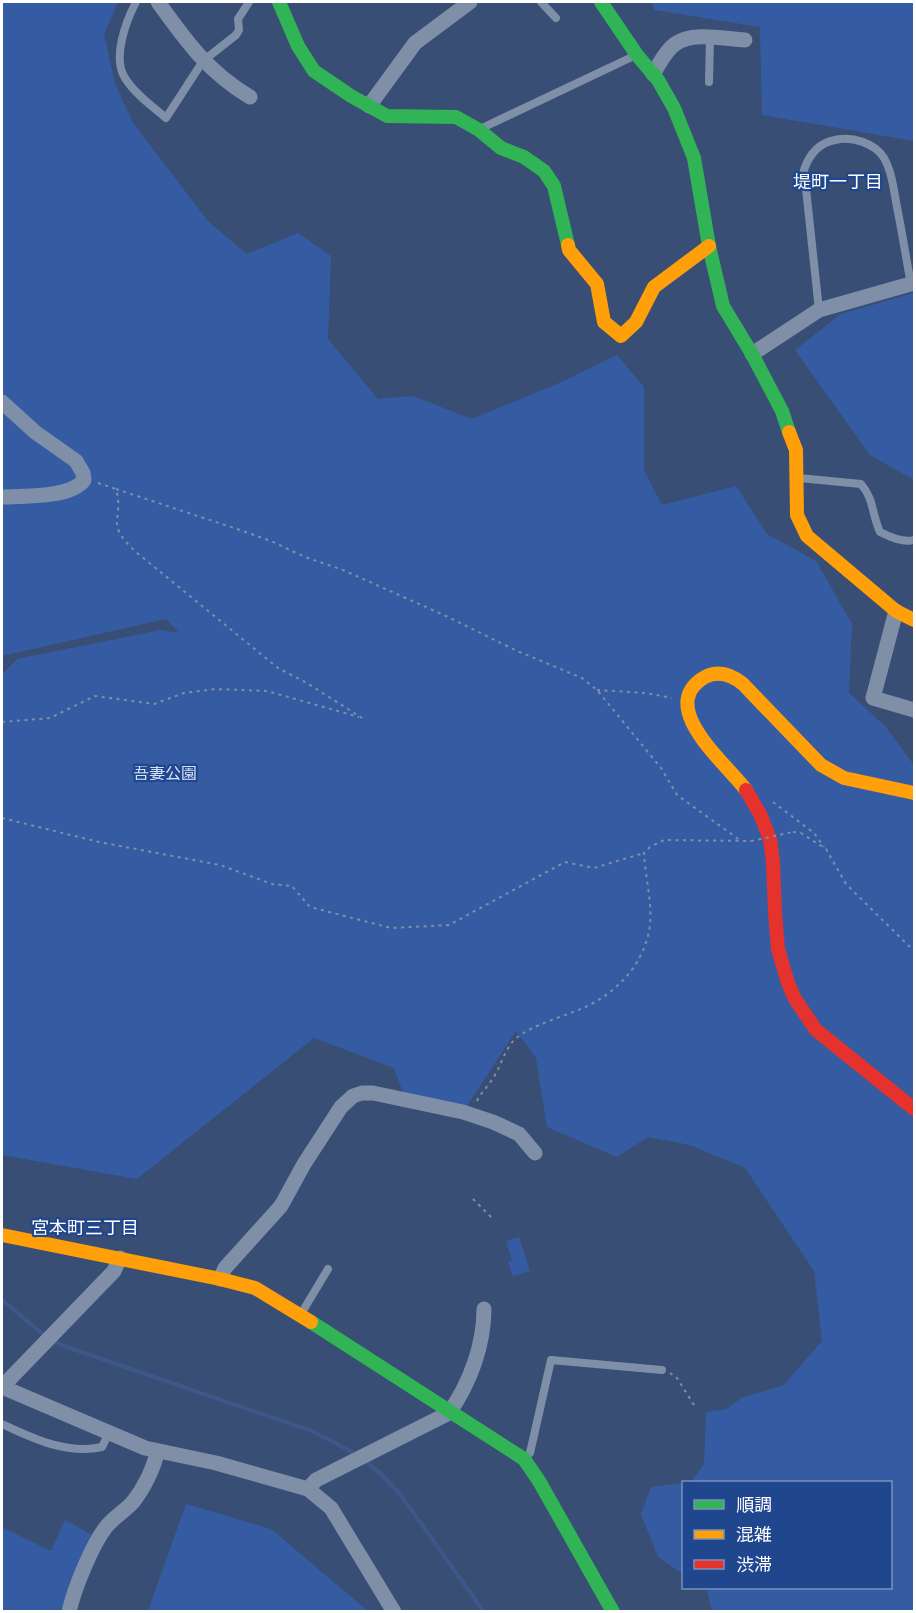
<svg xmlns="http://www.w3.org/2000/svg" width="916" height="1613" viewBox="0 0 916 1613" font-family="Karla,'Noto Sans JP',sans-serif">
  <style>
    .green { fill: #355ca3 }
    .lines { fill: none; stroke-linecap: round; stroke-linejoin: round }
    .stream { stroke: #3d578a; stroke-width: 4 }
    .path { stroke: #7f8fa8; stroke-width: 2; stroke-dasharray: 3 4.5; stroke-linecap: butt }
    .lane { stroke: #7f8fa8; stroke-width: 8 }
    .street { stroke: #7f8fa8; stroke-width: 15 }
    .fast { stroke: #30b455; stroke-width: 14 }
    .slow { stroke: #ff9f0a; stroke-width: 14 }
    .jam { stroke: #e5322d; stroke-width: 14 }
    .path-bridge { stroke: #7f8fa8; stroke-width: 2; stroke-dasharray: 3 4.5; stroke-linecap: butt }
    .labels { text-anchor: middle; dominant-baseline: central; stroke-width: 4.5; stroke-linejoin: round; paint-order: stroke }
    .park-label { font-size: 16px; fill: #d3e1f9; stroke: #20468d }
    .neighbourhood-label { font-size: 18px; fill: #fff; stroke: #20468d }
  </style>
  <rect width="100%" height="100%" fill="#384e74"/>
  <g class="green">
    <polygon points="2,2 118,2 104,34 115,84 133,123 208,221 247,254 298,233 331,256 328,339 378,399 413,396 472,419 557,384 617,355 644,387 644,470 662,505 736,486 767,534 816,561 852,624 849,693 885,726 914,765 914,1611 712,1611 707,1590 703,1588 890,1588 890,1482 691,1482 704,1464 706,1412 727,1409 741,1398 784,1385 822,1341 814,1271 745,1168 690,1145 648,1137 617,1157 547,1127 536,1058 516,1031 463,1112 403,1093 394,1068 314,1038 137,1179 2,1155 2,674 17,659 161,630 179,633 166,619 2,656"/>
    <polygon points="651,2 914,2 914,141 762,115 760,27 655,10"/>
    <polygon points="914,293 914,480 870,455 795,350 841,314"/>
    <polygon points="519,1237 530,1271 513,1276 508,1262 512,1260 506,1241"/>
    <polygon points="683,1483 684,1484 683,1574 658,1557 641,1514 651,1487"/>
    <polygon points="186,1504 271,1529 368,1611 148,1611"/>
    <polygon points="65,1520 96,1537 64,1611 2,1612 2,1527 51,1551"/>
  </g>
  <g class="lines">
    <g class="stream">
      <polyline points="2,1300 45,1336"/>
      <polyline points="51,1340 64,1346 309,1430 332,1441 355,1454"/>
      <polyline points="364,1460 379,1472 400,1494 484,1612"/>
    </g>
    <g class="path">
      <path d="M98,483L116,489C125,520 103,522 136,552L278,668L307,683L362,718"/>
      <polyline points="116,489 234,528 271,541 305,557 343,570 446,616 515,650 582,678 597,690 661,768 677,795 741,841"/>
      <polyline points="597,690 646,693 672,698"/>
      <polyline points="2,722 50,718 95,696 154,704 184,693 215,689 267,691 359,717"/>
      <polyline points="773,802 814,833 824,847"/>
      <polyline points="2,818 99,842 220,865 272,884 292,886 310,907 391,928 449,925 565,862 594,868 644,853"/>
      <polyline points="793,832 801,833 826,849 846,884 914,951"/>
      <path d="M477,1101C482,1091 490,1084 495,1075C503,1061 506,1045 519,1036C538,1023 562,1017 583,1008C615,994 642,967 649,931C654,908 645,877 644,853L650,847L664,840L751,841"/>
      <polyline points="473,1199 491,1217"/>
      <polyline points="670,1373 677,1378 694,1405"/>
    </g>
    <g class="lane">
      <path d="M136,2C126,21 112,58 125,78C135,94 152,106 166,118L203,61L236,35L239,30L238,19L249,2"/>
      <polyline points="541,2 556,18"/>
      <polyline points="709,82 710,38"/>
      <polyline points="480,129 634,56"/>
      <path d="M819,310L804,170C809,155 819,143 835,140C852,136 875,143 884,158C892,172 894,191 897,207C902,232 906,258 911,284"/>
      <path d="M799,478L861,484C874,499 872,515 880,532C890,537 903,543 914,540"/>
      <polyline points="301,1314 328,1269"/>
      <path d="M2,1424C32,1438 67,1455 102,1447L109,1433"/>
      <polyline points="525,1458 530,1453 551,1360 662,1370"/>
    </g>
    <g class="street">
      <path d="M158,2C186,41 208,72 250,97"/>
      <path d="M653,74C659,65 665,51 675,44C693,31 724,39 745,40"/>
      <polyline points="369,106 415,43 470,2"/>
      <polyline points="752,354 819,310 914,283"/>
      <path d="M2,402L35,432L76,461L83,473L84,480C71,498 23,496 2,497"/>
      <polyline points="896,611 873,698 914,710"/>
      <polyline points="220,1279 225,1268 281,1206 304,1164 341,1107 353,1096 362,1093 373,1093 463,1112 493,1122 519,1134 535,1153"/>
      <polyline points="2,1387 145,1448 216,1463 308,1489 331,1508 394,1612"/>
      <polyline points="2,1387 114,1271 120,1258"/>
      <path d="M308,1489L316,1480L449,1413C470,1383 484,1345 484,1309"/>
      <path d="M69,1612C74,1589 92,1545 106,1527C114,1517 125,1511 133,1502C144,1488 154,1468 157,1452"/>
    </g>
    <g class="fast">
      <polyline points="279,2 298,46 314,71 351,96 387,116 456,117 479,130 501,148 524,157 544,171 554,186 568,245"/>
      <polyline points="601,2 637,55 658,80 674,108 694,158 709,246 723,306 752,354 782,411 789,432"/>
      <polyline points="311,1322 524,1459 539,1481 613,1612"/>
    </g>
    <g class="slow">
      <polyline points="568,245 569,250 597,284 604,322 621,336 636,322 654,287 709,246"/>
      <polyline points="789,432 796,450 797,515 807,536 896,611 914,620"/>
      <path d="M746,790C728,765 654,706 705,677C719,670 732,675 743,684L821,765L844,778L914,793"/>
      <polyline points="2,1235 220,1279 255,1288 311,1322"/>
    </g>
    <polyline class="jam" points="746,790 760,814 770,839 773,862 775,913 778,949 788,983 795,999 816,1030 914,1109"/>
    <polyline class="path-bridge" points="751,841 793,832"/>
  </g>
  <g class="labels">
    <g class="park-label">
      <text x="165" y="773">吾妻公園</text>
    </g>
    <g class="neighbourhood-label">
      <text x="838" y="182">堤町一丁目</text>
      <text x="85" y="1228">宮本町三丁目</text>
    </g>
  </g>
  <rect width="916" height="1613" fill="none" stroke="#ffffff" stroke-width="6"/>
  <rect x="682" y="1481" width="210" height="108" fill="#20468d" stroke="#7990bb" stroke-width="1.5"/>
  <rect x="694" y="1500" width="30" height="9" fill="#30b455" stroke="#7990bb" stroke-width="1.5"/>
  <text x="736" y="1511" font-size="18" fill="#ffffff">順調</text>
  <rect x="694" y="1530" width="30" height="9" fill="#ff9f0a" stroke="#7990bb" stroke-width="1.5"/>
  <text x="736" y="1541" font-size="18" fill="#ffffff">混雑</text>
  <rect x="694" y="1560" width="30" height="9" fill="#e5322d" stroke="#7990bb" stroke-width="1.5"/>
  <text x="736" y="1571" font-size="18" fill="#ffffff">渋滞</text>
</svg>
